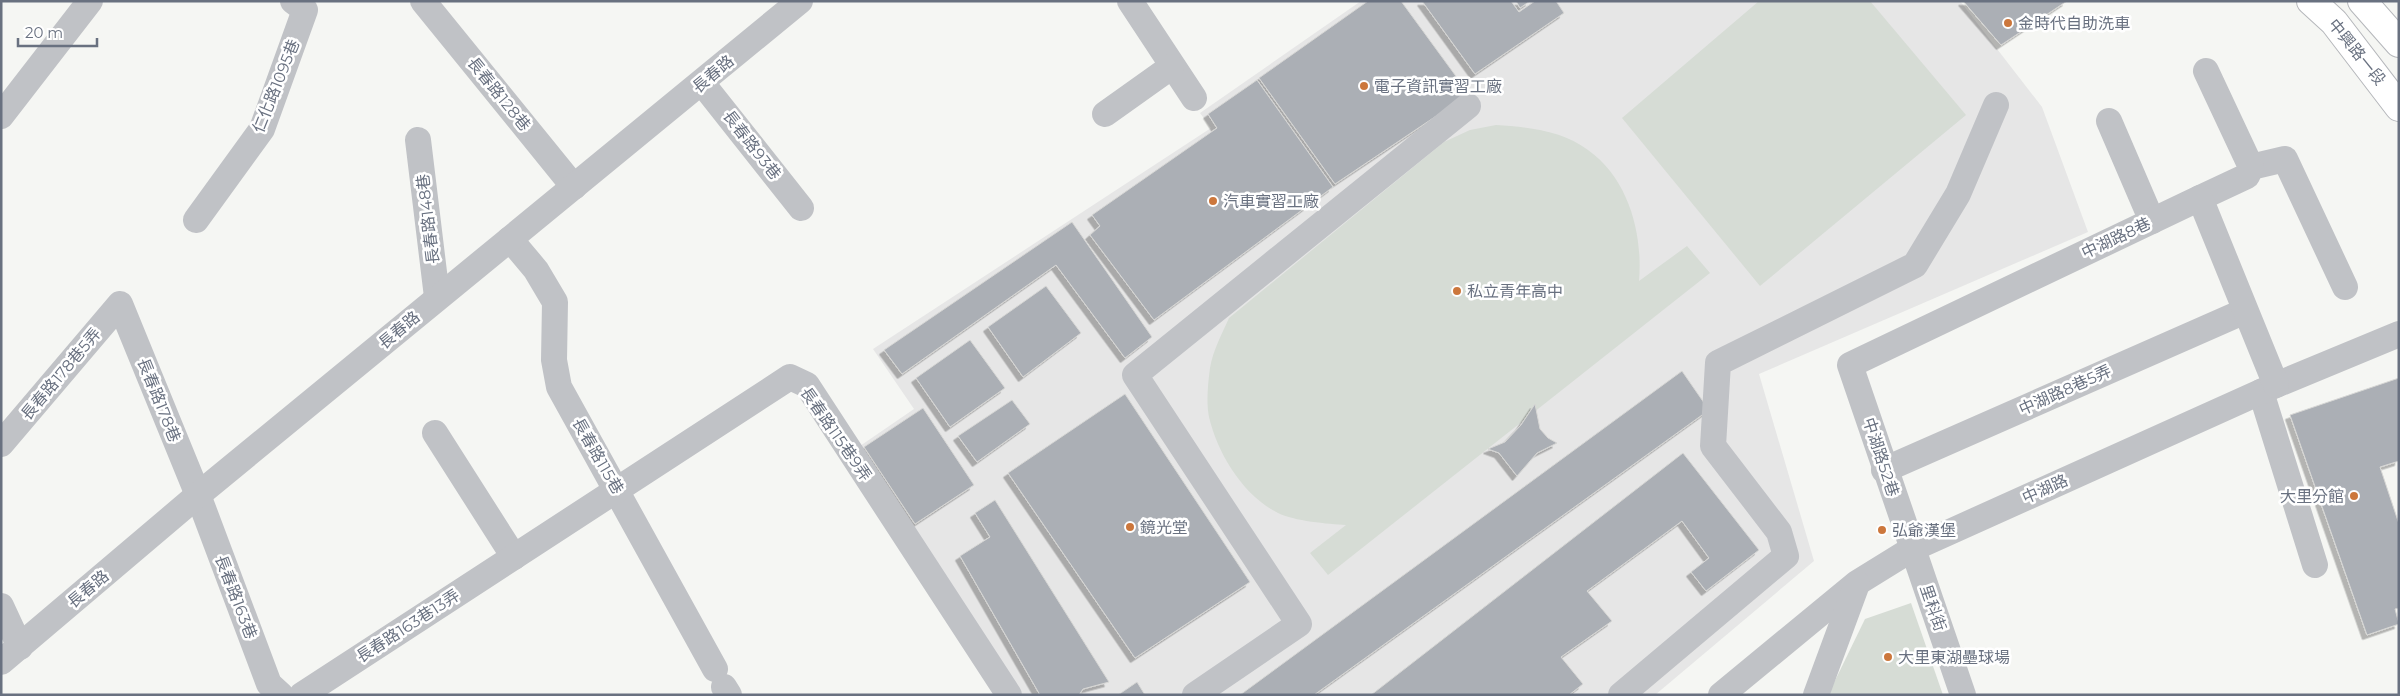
<svg xmlns="http://www.w3.org/2000/svg" width="2400" height="696" viewBox="0 0 2400 696" font-family="Montserrat,'Noto Sans TC',sans-serif">
  <style>
    .built { fill: #e6e6e6 }
    .green { fill: #d6dcd5 }
    .building { fill: #abafb5; stroke: #d7d7d5; filter: url(#shadow) }
    .lines { fill: none; stroke-linecap: round; stroke-linejoin: round }
    .major-casing { stroke: #b5b7bb; stroke-width: 30 }
    .minor { stroke: #c0c2c6; stroke-width: 26 }
    .major { stroke: #fff; stroke-width: 28 }
    .poi-dot { fill: #cc773c; stroke: #fff; stroke-width: 2 }
    .labels { text-anchor: middle; dominant-baseline: central; stroke-width: 5; stroke-linejoin: round; paint-order: stroke }
    .poi-label { font-size: 16px; fill: #697180; stroke: #fff; text-anchor: start }
    .street-label { font-size: 16px; fill: #697180; stroke: #fff }
  </style>
  <defs>
    <filter id="shadow"><feDropShadow dx="-4.5" dy="4.5" stdDeviation="0" flood-color="#0004"/></filter>
  </defs>
  <rect width="100%" height="100%" fill="#f5f6f3"/>
  <polygon class="built" points="1361,1 1960,1 2042,107 2088,232 1759,374 1814,561 1655,695 1020,695 860,446 914,409 873,349 1211,128 1200,113"/>
  <g class="green">
    <polygon points="1759,1 1870,1 1966,115 1760,286 1622,118"/>
    <path d="M1496,125C1527,127 1562,130 1588,150C1629,179 1643,234 1639,281L1687,246L1710,273L1328,575L1310,553L1346,525C1328,524 1294,521 1278,513C1244,496 1218,455 1209,417C1206,402 1208,383 1210,368C1213,350 1222,334 1229,318L1444,142L1470,130Z"/>
    <polygon points="1911,603 1943,695 1828,695 1865,619"/>
  </g>
  <g class="building">
    <polygon points="1368,1 1401,1 1469,94 1335,184 1259,78"/>
    <polygon points="1422,1 1511,1 1519,12 1535,1 1556,1 1564,13 1475,74"/>
    <polygon points="1516,1 1530,1 1520,8"/>
    <polygon points="1963,1 2067,1 2001,45"/>
    <polygon points="1257,80 1333,187 1154,320 1090,235 1100,226 1092,215 1217,128 1208,114"/>
    <polygon points="1072,222 1152,337 1125,358 1056,265 902,374 884,350"/>
    <polygon points="1046,286 1081,333 1023,377 988,327"/>
    <polygon points="970,340 1005,388 950,427 916,378"/>
    <polygon points="1682,371 1709,410 1314,695 1240,695"/>
    <polygon points="2399,378 2399,461 2380,467 2399,524 2399,608 2395,609 2399,624 2367,635 2290,415"/>
    <polygon points="1125,394 1250,582 1135,658 1008,473"/>
    <polygon points="1012,400 1030,424 977,462 958,436"/>
    <polygon points="1535,404 1540,429 1548,438 1557,443 1537,453 1517,476 1499,453 1488,449 1505,442 1521,425"/>
    <polygon points="923,408 974,485 915,524 864,447"/>
    <polygon points="1683,453 1759,550 1706,591 1691,572 1709,558 1682,521 1587,591 1612,621 1561,657 1583,684 1569,695 1371,695"/>
    <polygon points="995,500 1109,682 1083,689 1079,695 1040,695 960,556 990,537 975,513"/>
    <polygon points="1137,682 1145,695 1118,695"/>
  </g>
  <g class="lines">
    <g class="major-casing">
      <g id="major">
        <polyline points="2311,1 2334,22 2399,107"/>
        <polyline points="2362,1 2399,43"/>
      </g>
    </g>
    <g class="minor">
      <polyline points="423,1 574,187"/>
      <polyline points="1130,1 1194,98"/>
      <polyline points="702,83 801,208"/>
      <polyline points="1105,114 1171,67"/>
      <polyline points="1,116 90,1"/>
      <polyline points="2109,121 2152,221"/>
      <polyline points="418,140 437,297"/>
      <polyline points="2251,167 2285,159 2345,287"/>
      <polyline points="2200,198 2247,176 2251,167 2206,71"/>
      <polyline points="196,220 262,129 305,10 293,1"/>
      <polyline points="510,239 536,270 555,302 554,360 559,387 715,669"/>
      <polyline points="2261,392 2315,565"/>
      <polyline points="435,433 514,557"/>
      <polyline points="1,444 120,304 198,495 269,684 281,695"/>
      <polyline points="1884,470 2245,311"/>
      <polyline points="1,606 20,647"/>
      <polyline points="1,662 198,495 800,1"/>
      <polyline points="724,687 729,695"/>
      <polyline points="302,695 790,377 807,385 1009,695"/>
      <polyline points="1195,695 1299,624 1135,375 1468,106"/>
      <polyline points="1621,695 1786,556 1779,532 1713,446 1718,363 1915,265 1958,194 1996,105"/>
      <polyline points="1721,695 1857,583 1912,549 2276,385 2399,334"/>
      <polyline points="1816,695 1857,584"/>
      <polyline points="1963,695 1850,365 2200,198 2276,385"/>
    </g>
    <use href="#major" class="major"/>
  </g>
  <g class="poi-dot">
    <circle cx="2008" cy="23" r="5"/>
    <circle cx="1364" cy="86" r="5"/>
    <circle cx="1213" cy="201" r="5"/>
    <circle cx="1457" cy="291" r="5"/>
    <circle cx="2354" cy="496" r="5"/>
    <circle cx="1130" cy="527" r="5"/>
    <circle cx="1882" cy="530" r="5"/>
    <circle cx="1888" cy="657" r="5"/>
  </g>
  <g class="labels">
    <g class="poi-label">
      <text x="2018" y="23">金時代自助洗車</text>
      <text x="1374" y="86">電子資訊實習工廠</text>
      <text x="1223" y="201">汽車實習工廠</text>
      <text x="1467" y="291">私立青年高中</text>
      <text x="2344" y="496" text-anchor="end">大里分館</text>
      <text x="1140" y="527">鏡光堂</text>
      <text x="1892" y="530">弘爺漢堡</text>
      <text x="1898" y="657">大里東湖壘球場</text>
    </g>
    <g class="street-label">
      <text transform="translate(2357 52) rotate(51)">中興路一段</text>
      <text transform="translate(713 74) rotate(-40)">長春路</text>
      <text transform="translate(276 86) rotate(-68)">仁化路1095巷</text>
      <text transform="translate(499 94) rotate(51)">長春路128巷</text>
      <text transform="translate(752 145) rotate(52)">長春路93巷</text>
      <text transform="translate(428 219) rotate(-97)">長春路148巷</text>
      <text transform="translate(2116 238) rotate(-25)">中湖路8巷</text>
      <text transform="translate(399 330) rotate(-40)">長春路</text>
      <text transform="translate(61 374) rotate(-50)">長春路178巷5弄</text>
      <text transform="translate(2065 390) rotate(-24)">中湖路8巷5弄</text>
      <text transform="translate(159 400) rotate(68)">長春路178巷</text>
      <text transform="translate(836 434) rotate(55)">長春路115巷9弄</text>
      <text transform="translate(598 456) rotate(60)">長春路115巷</text>
      <text transform="translate(1881 457) rotate(72)">中湖路52巷</text>
      <text transform="translate(2045 489) rotate(-24)">中湖路</text>
      <text transform="translate(88 589) rotate(-40)">長春路</text>
      <text transform="translate(236 597) rotate(69)">長春路163巷</text>
      <text transform="translate(1933 608) rotate(71)">里科街</text>
      <text transform="translate(408 626) rotate(-33)">長春路163巷13弄</text>
    </g>
  </g>
  <rect width="2400" height="696" fill="none" stroke="#697180" stroke-width="5"/>
  <path d="M18 38v8h79v-8" fill="none" stroke="#697180" stroke-width="2.5"/>
  <text x="25" y="38" font-size="15" fill="#697180" stroke="#ffffff" stroke-width="4" paint-order="stroke">20 m</text>
</svg>
